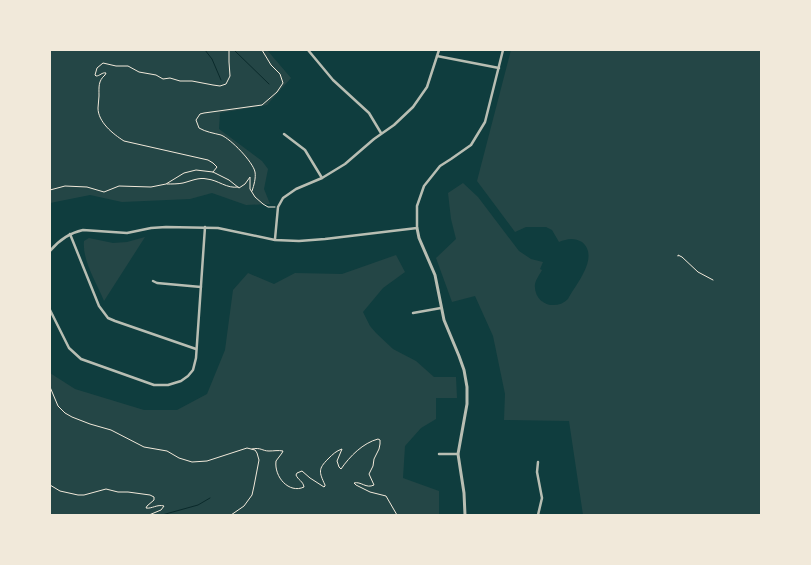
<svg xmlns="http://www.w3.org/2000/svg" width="811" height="565" viewBox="0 0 811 565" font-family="Overpass,sans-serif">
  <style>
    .green { fill: #244646 }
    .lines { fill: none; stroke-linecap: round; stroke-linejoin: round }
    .stream { stroke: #0a2a2b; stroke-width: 1 }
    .path { stroke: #f1e9da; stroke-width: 1 }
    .minor { stroke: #b8beb3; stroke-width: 2.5 }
    .tertiary { stroke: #b8beb3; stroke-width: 3 }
  </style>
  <rect width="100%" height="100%" fill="#0f3d3e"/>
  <g class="green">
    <polygon points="50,50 267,50 291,78 267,105 220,113 219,129 262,161 268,169 264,189 270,204 246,205 212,193 190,199 122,202 90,195 50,203"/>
    <path d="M511,50H761V515H583L569,421L504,420L505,394L493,336L475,296L452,302L436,258L456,239L451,219L448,193L463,183L478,197L519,251L531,259L543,262L540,269L542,270C540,274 536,279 535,284C533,303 555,312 568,299C576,284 600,257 582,242C574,237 566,239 559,242L552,230L546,227H526L515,232L477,181Z"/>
    <path d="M145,237L104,301C97,283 82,261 84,241L89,238L113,243L127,242Z"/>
    <polygon points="396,255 405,272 383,288 363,312 370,326 376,333 393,349 416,361 434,377 456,377 457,398 436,398 436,419 421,428 405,446 403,478 439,491 439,515 50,515 50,373 75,389 144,410 177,410 207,394 225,350 233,290 248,273 274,284 295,273 342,274"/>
  </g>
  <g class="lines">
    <g class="stream">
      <polyline points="205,50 212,59 221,80"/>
      <polyline points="234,50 269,84"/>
      <polyline points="162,515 198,505 210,498"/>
    </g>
    <g class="path">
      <path d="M213,172L217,167L213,163L208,160L124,141C113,134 98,122 98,108C98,104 99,100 99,96C99,87 98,81 105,75L106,73C102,72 100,76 96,76L95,75L97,68L103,63L116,66H128L139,72L156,75L163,79L170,78L180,81H192L213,85L220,86L226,84L230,76L229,62V50"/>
      <path d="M167,184C172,184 178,184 183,183C191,181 199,177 207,179C218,180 227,189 238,187"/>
      <polyline points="50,190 65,186 87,187 104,192 119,186 151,187 166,184 184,173 196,170 213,172 229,180 239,188 245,184 250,177 250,189 255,197 263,204 268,207 275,207"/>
      <path d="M252,191C254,185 256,178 255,172C253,162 231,139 221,135C213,133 206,132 199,128L196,120L200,114L204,113L262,105L277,92L283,83L280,74L271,65L262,50"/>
      <polyline points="678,256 678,255 682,257 698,272 713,280"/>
      <polyline points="50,387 58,406 65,413 72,417 90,424 111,430 144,447 167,451 179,458 192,462 207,461 247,448 255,450 257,453 259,460 254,486 252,495 244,506 231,515"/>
      <path d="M252,449C261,447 262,451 269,451C274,451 278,450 283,451L282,453L276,461C274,477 289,494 304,487C303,481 298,480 296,475L297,473L302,471L310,478L324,487L325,486V485C319,472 318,469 328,459C333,454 336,451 342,449L337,461L339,467L341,469C350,456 363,443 378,439L380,440V444L379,449L374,459L373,466L369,474L374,485C366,489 361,481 354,483L356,485L370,492L386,496L397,515"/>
      <path d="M50,485L60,491L78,495H84L106,489L118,492H128L150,495L154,497V500L147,506L146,508C152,509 157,504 164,506L161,510L149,515"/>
    </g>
    <g class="minor">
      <polyline points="308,50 333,80 369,113 381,133"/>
      <polyline points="437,56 499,68"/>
      <polyline points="284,134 305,150 322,178"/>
      <polyline points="70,234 99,306 108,318 115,321 196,349"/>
      <polyline points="275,239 278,207 283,198 296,189 322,178 345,164 374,139 394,125 413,107 427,87 439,50"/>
      <path d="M50,251C59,240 69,233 83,230L127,233L151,228L166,227L218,228L275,240L299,241L325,239L417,228V206L424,186L440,166L451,159L471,145L485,122L503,50"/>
      <polyline points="153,281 157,283 201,287"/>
      <polyline points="50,310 69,348 81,359 154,385 168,385 181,381 188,376 193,370 196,358 205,227"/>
      <polyline points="413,313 441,308"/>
      <polyline points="439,454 458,454"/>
      <polyline points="538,515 542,498 537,472 538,462"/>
    </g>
    <polyline class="tertiary" points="417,228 419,238 435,275 444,320 459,356 464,370 467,387 467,404 458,454 464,493 465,515"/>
  </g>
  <rect width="811" height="565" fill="none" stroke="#f1e9da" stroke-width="102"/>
</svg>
